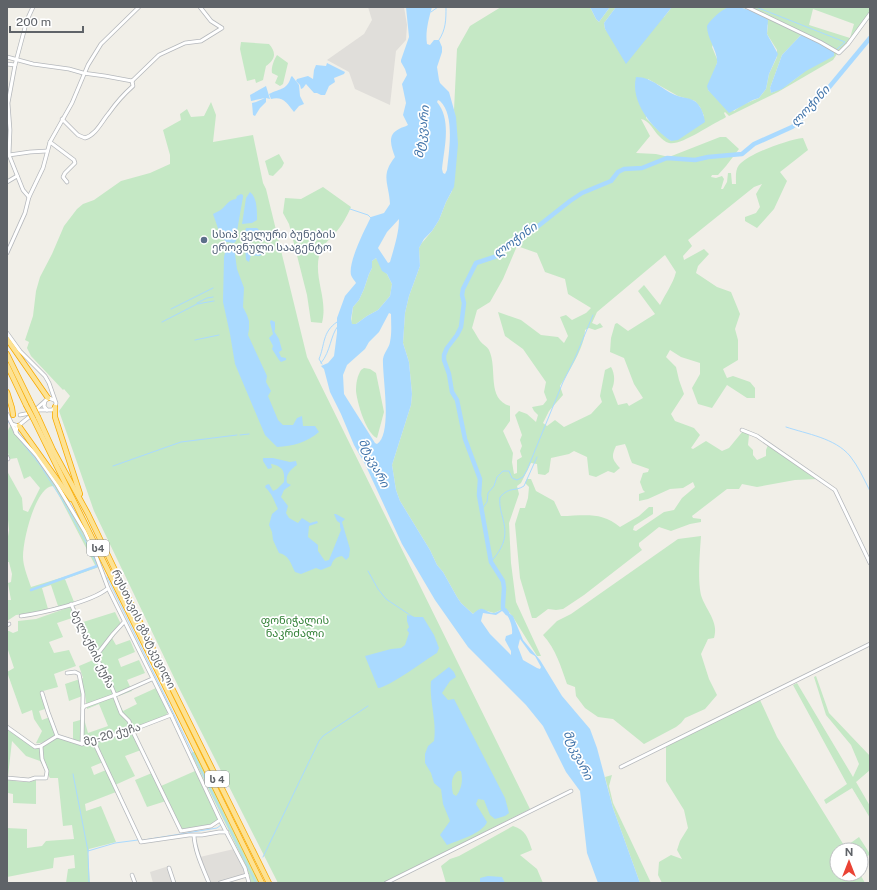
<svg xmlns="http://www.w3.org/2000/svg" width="877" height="890" viewBox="0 0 877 890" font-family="'Public Sans','Noto Sans Georgian',sans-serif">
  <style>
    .industrial { fill: #e0deda }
    .green { fill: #c5e8c5; fill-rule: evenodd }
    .water { fill: #aadaff; fill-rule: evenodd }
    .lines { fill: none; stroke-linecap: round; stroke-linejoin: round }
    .stream { stroke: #aadaff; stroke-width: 1 }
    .canal { stroke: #aadaff; stroke-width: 2.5 }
    .river { stroke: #aadaff; stroke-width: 4.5 }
    .minor-casing { stroke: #b5b8bc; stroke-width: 4.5 }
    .highway-casing { stroke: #f9ab00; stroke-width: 6 }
    .minor { stroke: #fff; stroke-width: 3 }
    .highway { stroke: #fde293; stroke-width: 4.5 }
    .highway-bridge-casing { stroke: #f9ab00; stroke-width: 6; stroke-linecap: butt }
    .highway-bridge { stroke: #fde293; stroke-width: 4.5 }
    .service-dot { fill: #5c6f8a; stroke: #fff; stroke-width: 1.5 }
    .labels { text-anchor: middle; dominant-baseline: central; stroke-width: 3.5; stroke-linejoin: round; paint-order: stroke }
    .shield { fill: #fff; stroke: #8f9295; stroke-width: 1 }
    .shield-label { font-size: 10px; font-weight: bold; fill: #5f6368 }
    .service-label { font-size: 11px; fill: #4e5e75; stroke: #fff; text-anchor: start }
    .park-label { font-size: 11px; fill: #348238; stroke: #fff }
    .street-label { font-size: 11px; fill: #5f6368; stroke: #fff }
    .water-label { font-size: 12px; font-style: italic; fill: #4174aa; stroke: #fff }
  </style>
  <rect width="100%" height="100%" fill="#f1efe8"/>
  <g class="industrial">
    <polygon points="368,7 404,7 407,25 406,40 396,51 390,105 355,89 349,72 327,60 364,34 372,20"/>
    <polygon points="234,849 243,866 245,874 216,883 211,883 200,857"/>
    <polygon points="169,866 176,883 153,883 150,872"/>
  </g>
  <g class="green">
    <path d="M501,7H590L596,19L599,22L610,7H616L604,23L605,29L613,39L664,17L672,7H730L728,8L712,47L717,59V63L708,90L734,111L742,105L759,98L766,89L769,74L777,57V50L767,34L768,25L750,10L739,7H870V11C860,26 851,43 836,52L837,54L833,60L778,92L729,116L725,112L724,113L726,117L723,119C711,124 681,146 669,143C665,142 662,139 659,136C654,131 649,120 641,119L650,136L636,153L656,154L669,157L720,137H726L739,149L726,166L718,175H712L711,177L716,178L722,176L724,179L721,189H723L727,182L728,173H731L732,184H736C736,178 735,170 739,165C750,153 787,140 803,138L808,150L780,172L787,181L774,209L757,228L745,221V217L756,213L760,207L756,194L762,184L754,187L688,240L692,246L683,256L684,260L704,249L709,254L698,266L696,273L717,287L731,292L740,314L735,329L738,340V360L723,369L727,378L733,376L750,382L755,388V398H747L727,385L712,408L698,404L692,388L700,374V363L681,357L670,350L666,357L676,367L679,380L684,394L671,414L675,421L694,428L700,435L691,448L693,449L706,441L722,451L729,448L743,431L749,435L748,445L753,450V455L757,460L766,456V450L768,445L817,479L795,480L757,487L742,484L739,489H727L692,516L693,518L701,519V522L690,524L671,531L659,527L639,543V546L642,550L584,595L563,609L556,610L548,609L536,618H532L520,578L515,524L520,508H525L528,498L529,487L525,483L527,479H531L536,491L554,501L561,516C584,516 601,511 620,527L639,516L649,507H653V514L634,526L633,530L636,531L664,512L674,510L682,498L695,487L693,482L683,488L670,489L648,499L639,501V494L645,492L643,490L640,482L643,473L648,472L649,469L632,463C629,457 628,450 625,444L616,446C611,457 612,459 620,468L614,473L608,471L596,477L589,475L587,457L574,451L569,454L551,458L549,472L545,475L538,474L537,464L531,463L521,483L517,486L519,494L509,523L511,563L516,602L541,656H537L513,617L508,611L503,609L494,613L480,609L473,614L461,603L457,597L443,572L437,565L430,550L400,501L396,490L392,465L411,405L412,394L409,362L403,343L405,313L409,296L420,266L419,248L421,244L432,231L439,220L446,202L452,191L456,131L454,110L457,49L470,26ZM813,9L854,24L850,38L809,25ZM801,35L805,36L827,48C811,66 794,84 771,93L770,88L782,55ZM648,79L678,96L695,101L700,107L704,116L671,141L658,130L646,118ZM517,246L537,253L545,272L565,279L568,294L591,308L586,313L572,320L566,315L560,317L568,336L564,343L558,337L541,335L521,320L498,312L505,336L523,349L546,382L544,392L547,400L543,405L532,407L534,411L538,415L536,422L527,414L519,411L515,415L522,435L520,440L522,446L520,451L522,457L517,460V473L514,474L512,462L513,453L503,431L510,421V406C486,399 498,369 489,350C487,346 483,345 480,341C477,337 475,332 472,328L477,310L490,302L503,279ZM665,255L676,272C673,284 665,294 660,305L644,285L638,291L655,314L628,331L617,323L615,324L611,338L610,352L624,358L634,384L643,398L629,406L627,403L618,405L612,389C615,382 615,374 611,367L605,370L600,396L602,402L591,414L564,427L555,420L547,426L543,423L549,411L563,395L560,386C569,372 585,346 585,330L589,328L595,330L603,327L600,323L597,325L592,323L597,312Z"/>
    <path d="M241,42L269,44C277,53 275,60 266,66L263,80L256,83L255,79L247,81L240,49Z"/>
    <path d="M277,55L288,63L283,84L280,86L275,83L278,76L272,73C271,67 274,60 277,55Z"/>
    <polygon points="211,102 216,115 213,142 253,135 263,183 266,189 307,357 530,809 383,883 278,883 181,692 94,511 59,411 70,396 64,389 63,390 31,356 27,348 29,342 25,340 33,316 36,291 40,277 52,254 64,226 77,209 83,204 94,200 121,181 150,173 170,164 170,155 163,130 181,120 180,114 187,109 191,117 204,116"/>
    <polygon points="279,154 284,163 282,167 273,176 269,175 265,161"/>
    <path d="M323,187L351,207C347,216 342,226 335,233C329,240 321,246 319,256C314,279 328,299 322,323L311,322L307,295L289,224L283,213L285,198L301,199Z"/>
    <polygon points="376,258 387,274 392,284 390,296 378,310 367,316 356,324 352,324 351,323 353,307 359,300 364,289 369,274 372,268 372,261"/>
    <path d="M364,368L370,369L376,373L384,412L377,438C366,434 357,402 356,391C356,383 357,377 361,370Z"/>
    <path d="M11,425C45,469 78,515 99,567L65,579L74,602L37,615L36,613L16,615L7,621V600H11L8,583L11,582L12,574L9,562H7V543L9,530L7,510V471L22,498L23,510L28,512L40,488L30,476L24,479L17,458L10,459C6,449 4,434 11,425ZM54,486L96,567L31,587C28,578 23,566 23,557C23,540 33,500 46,489C48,487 51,486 54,486ZM51,585L58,606L48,609L42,588Z"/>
    <path d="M701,536C700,551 697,584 702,598C707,611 719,623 714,638L708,639L701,654L709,679L717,695L705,709L685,718L681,723L676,727L644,744L613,719L598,717L585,708L576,696L575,687L567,684C561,667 556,649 543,635L557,621L571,614L678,539Z"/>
    <path d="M70,607L75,617L57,623L63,637L49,642L54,653L69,650L76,666L54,674L58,687L43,691L48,708L39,711L42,720L50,717L55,736C49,738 42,745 36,743L42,731L34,719L32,710L22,714L7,672L14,668L7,647V631H9L13,633L18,631V621L36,619Z"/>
    <polygon points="115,612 122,626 112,638 116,645 130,640 135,652 118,659 121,667 139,660 145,673 127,680 132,691 116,697 123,711 137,704 134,698 156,688 168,712 166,715 131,730 96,740 82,742 73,740 73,722 84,719 88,733 108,726 99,704 87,709 85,695 69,701 65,684 83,678 79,666 98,658 80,623"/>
    <polygon points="816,676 829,713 870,756 870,770 856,782 870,806 870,818 852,788 826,804 824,800 847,784 793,685 797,683 853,777 859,764 851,745 826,715 814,677"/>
    <polygon points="760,700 777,737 845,847 859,837 870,854 861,862 861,850 837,850 837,874 860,874 865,883 662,883 658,875 659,862 671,855 682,859 677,850 680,841 688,828 684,810 666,781 666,746"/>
    <polygon points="7,730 38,747 57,737 82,744 93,743 103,762 91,767 94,775 106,770 116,792 85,804 86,811 101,806 116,842 89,849 88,854 90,883 66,883 68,869 75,868 74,855 54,858 53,868 7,877 7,828 27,829 27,848 42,846 46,841 74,839 72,825 63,826 58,778 50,778 40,761 26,756 12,741 8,776 7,776"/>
    <polygon points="131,731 141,750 125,756 135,776 115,785 95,743"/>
    <polygon points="196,751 261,883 251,883 247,868 191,753"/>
    <polygon points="195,771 219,821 212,825 184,830 181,829 161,786"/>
    <polygon points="152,773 166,801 147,807 135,780"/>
    <polygon points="612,775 609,786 613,803 651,883 640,883 613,808 605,777"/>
    <path d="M8,780C17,781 28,784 36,780V804L13,803V794L8,793Z"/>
    <path d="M513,826C526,830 528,838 532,850L520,855L537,869L543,883H446L441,866L450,859L459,856Z"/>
  </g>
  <g class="water">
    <path d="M406,7H432C429,18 425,32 427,44L430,45L434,40H439L442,47V52L437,67L439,80L440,83L449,92L456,117L458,144L455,178L454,187L446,202L439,220L432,231L424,239L419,248L420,266L409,296L405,313L403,343L409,362L412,394L411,405L392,465L396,490L400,501L430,550L437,565L443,572L457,597L461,603L473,614C485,603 483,613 494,613C496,613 500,610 503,609L513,616L523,640L540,660L562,696L590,729L597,748L613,808L640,883H598L587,853L580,791L566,772L543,726L526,705L468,647L435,600L402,544L365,464L354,445L341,414L330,392L324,369L321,366L328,363L334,356L337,333V318L345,296L356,283C355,281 352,278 351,275C348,262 365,229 371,217L384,213L390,204C389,183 380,176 395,157C392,148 386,135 399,129C402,127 405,127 408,125L403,115L406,103L402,84L407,75L405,69L401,62V60L409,37ZM438,100L440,101C455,115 449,151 447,170L445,174L443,173L442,169C444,148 452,120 437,102ZM399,219C399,233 394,248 390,262L388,263L378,248L387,232ZM376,258L382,271L387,274L392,284L390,296L378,310L367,316L356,324H352L351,319L353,307L359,300L364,289L369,274L372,268V261ZM389,313L391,314C391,323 392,333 390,342C389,348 384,352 383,359C382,375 393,434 377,444L375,443L344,394L343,375L347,365L365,349L369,342L379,332ZM502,611C509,614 513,626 512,634L506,636L505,640L511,651V655L490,634L481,621L483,613L496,615ZM520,639L530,653L535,656L541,667L540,669L537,668L523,660L518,647Z"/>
    <polygon points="590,7 610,7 599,22 596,19"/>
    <polygon points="616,7 672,7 626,64 605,29 604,23"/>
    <path d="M739,7C749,10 760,13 768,20L767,34L778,54L769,74L766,89L759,98L753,100L729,113L708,90L707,86L717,63C718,51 707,39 707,26C710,20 722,9 729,7C732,7 736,7 739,7Z"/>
    <polygon points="801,35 805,36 834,51 834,56 806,71 782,89 771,93 770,88 782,55"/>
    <polygon points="327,63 345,72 344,74 334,78 335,82 329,86 325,95 321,95 317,93 314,93 306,84 303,88 301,89 300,85 296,81 297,79 308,76 313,79 314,70 316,65 326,66"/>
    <path d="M292,76L299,85L300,96L304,104L299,106L294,112C287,103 283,96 271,99L269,94C281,88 287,90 291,77Z"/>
    <path d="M636,77C653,77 663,91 678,96C684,98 691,98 696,102C702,108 704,115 705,122L678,140L671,141C652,128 630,102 636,77Z"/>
    <polygon points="266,86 270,99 266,98 266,102 260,108 255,116 253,115 252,103 256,102 265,98 251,101 250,95"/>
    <path d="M250,192C257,197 257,211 257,220L252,223L242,224L246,198Z"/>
    <path d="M241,194L243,195V197L237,231L236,241L234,243L226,242L220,234L213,214C216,212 220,211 222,209C227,204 229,200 236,199L237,196Z"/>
    <polygon points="246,228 257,228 260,231 262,239 244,242 242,240"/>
    <path d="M227,245L234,247L237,269L244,288L243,307L247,315L249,321V329L248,335L267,376L266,382L271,391L268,396L278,420L283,425H293L297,418L302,416L303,426H315L319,432C306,443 293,446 277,447L265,435L235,364L230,334L223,302L224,257Z"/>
    <polygon points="245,247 262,247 264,248 264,254 259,256 251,255 249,262 246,260"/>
    <polygon points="271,320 275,322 275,330 274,331 279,339 282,350 279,352 281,357 286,358 286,360 281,362 279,360 272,349 273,346 269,338 273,334 270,322"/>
    <path d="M263,458H273L290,462L296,461L297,465C291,469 285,475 287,483L291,485L284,490L281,497L288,506L286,513L289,518L298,523L302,518L310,523L317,521L318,523L309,526L308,537L318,545V551L325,561L329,560L341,530L340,527V523L337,521L334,514H336L345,519L342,522L350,549L349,557L346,560L342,556C335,557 333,560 331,566L321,570L316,568L301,574L295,572C291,564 289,555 279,553L273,540L272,532L269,525L272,514L278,509C273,499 273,495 265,487L266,485L269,484L273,491L277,489L284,482C285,471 283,467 272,464H271L272,468L268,469L263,461Z"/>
    <path d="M407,615L415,617H423L434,635L439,648L437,653C425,660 388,688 378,688L365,656L391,649L401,648L405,645L409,633L407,630L409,627L407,621Z"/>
    <path d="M449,667L454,672L456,677L450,681L442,693L448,700L454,699L505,798L509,813L505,816L495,819L490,815L484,800L478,799L476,804L487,822C483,833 457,841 447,845L440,835L450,821L443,804L441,789L434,783L431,773L425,763V754L428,746L434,741C437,721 429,701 431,681ZM458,771H461C463,779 462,789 456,796L453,794C451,785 451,776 458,771Z"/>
    <polygon points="488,876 502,877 505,883 480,883 480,878"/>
  </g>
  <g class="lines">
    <g class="stream">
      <polyline points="756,7 845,42 837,49"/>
      <polyline points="431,12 438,7"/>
      <path d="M439,40C446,29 446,20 446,7"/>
      <polyline points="350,209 368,215 371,218"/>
      <polyline points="197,303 207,298 213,297"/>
      <polyline points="171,309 213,288"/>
      <polyline points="162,322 197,304 214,301"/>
      <polyline points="195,340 219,335"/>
      <path d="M321,363C331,351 330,336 338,326"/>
      <path d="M322,364L319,359C325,345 322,332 337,322"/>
      <polyline points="7,418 9,423"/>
      <path d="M786,427C807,434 835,438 850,456C858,466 864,479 870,491"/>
      <polyline points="16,435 40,465 66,506 87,544"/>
      <polyline points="240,435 249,434"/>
      <polyline points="113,466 181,442 237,435"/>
      <polyline points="482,509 487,502 488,493 494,486 497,477 503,471 509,471 512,478 517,480 523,477 527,470 563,382 575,358 593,315"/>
      <polyline points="89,547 97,566"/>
      <path d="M491,562C503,547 508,538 503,519C501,511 499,505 500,497C510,486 515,492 524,486L537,457"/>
      <polyline points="368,571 378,589 386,599 413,617"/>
      <polyline points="107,577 256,883"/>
      <polyline points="73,774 88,851 115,843 138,840"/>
      <polyline points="144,840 217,828 221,825"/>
      <polyline points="88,851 89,883"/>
      <polyline points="263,857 319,741 323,736 368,706"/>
    </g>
    <polyline class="canal" points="31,590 97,566"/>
    <polyline class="river" points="507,613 503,608 503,604 504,588 503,581 491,562 479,495 480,479 465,439 457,400 452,392 449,374 444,360 444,355 447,348 457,335 461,327 464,303 462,295 463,289 476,263 497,256 520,236 537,227 570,201 582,193 611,181 618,172 624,169 642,168 667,158 695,160 708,157 742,154 754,144 792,127 800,121 803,115 826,91 870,38"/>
    <g class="minor-casing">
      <g id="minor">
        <polyline points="747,7 820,42 839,53 848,44 870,14"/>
        <polyline points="7,57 33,64 69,69 83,73 105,76 132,81"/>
        <polyline points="7,64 15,65"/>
        <polyline points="132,81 159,55 185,43 201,41 222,28 211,21 200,7"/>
        <path d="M62,119L78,135L85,138C96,135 102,121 109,113C116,103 124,94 133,86L132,81"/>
        <polyline points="50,142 74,160 75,163 65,173 63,177 67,182"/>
        <polyline points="9,155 30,152 47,151"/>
        <polyline points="7,182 17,176"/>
        <polyline points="29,197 23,190 9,155 10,130 8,103 15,65 27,20 33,7"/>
        <polyline points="7,253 25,213 29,197 43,168 50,142 72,103 88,65 101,44 139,7"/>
        <polyline points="7,333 20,351 45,376 49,383 56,403 55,407 52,410 39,410 34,413 18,426 12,424 7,414"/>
        <polyline points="35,410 44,402"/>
        <polyline points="47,410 44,406 45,401 49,398 54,400"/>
        <polyline points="20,415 30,413"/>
        <polyline points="12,424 16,433 17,426"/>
        <polyline points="742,430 757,436 835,490 870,563"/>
        <polyline points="16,433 36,455 57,485 85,532 96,556 108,588 171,715 220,820 245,868 249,883"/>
        <polyline points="7,457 8,459"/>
        <polyline points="71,604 88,642 110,683 115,695"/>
        <path d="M21,616C42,613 91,602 107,589"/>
        <polyline points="7,625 9,624"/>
        <polyline points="96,656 113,634 124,622"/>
        <polyline points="67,673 75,672 79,674 83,694 82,744"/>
        <polyline points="42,693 48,712 57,736"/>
        <polyline points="114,695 121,713 129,721 132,730 181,831 211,826 220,820"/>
        <polyline points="83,708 85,706 118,694 152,679"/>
        <polyline points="7,727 35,747 41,746 57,736 82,744 86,743 132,730 171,715"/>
        <polyline points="92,741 94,742 141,842 189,835 202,835 219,832 227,832"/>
        <polyline points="621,767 870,644"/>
        <polyline points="7,778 29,780 35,778 46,778 47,771 42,759 41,746"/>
        <path d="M194,836C195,852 203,868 209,883"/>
        <polyline points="169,868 174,883"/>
        <polyline points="132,875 135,883"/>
        <polyline points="220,883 247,875"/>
        <polyline points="386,883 571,791"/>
      </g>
    </g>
    <g class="highway-casing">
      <g id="highway">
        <polyline points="7,339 48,398"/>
        <polyline points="7,354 31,403"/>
        <polyline points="7,365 26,405"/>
        <polyline points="7,392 12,408 13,415"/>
        <polyline points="55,407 55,417 80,494"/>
        <polyline points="38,417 53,450 88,514 166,676 269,883"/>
        <polyline points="33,418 262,883"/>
        <polyline points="19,426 71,499"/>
      </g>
    </g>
    <use href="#minor" class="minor"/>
    <use href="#highway" class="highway"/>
    <g class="highway-bridge-casing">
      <g id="highway-bridge">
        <polyline points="31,403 38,417"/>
        <polyline points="26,405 33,418"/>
      </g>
    </g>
    <use href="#highway-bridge" class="highway-bridge"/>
  </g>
  <circle class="service-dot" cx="204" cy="240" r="4"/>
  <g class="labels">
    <g class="shield">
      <rect x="87" y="540" width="22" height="16" rx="3"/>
      <rect x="205" y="771" width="24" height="16" rx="3"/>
    </g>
    <g class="shield-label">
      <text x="98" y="548">ს4</text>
      <text x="217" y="779">ს 4</text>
    </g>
    <g class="service-label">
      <text x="212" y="234">სსიპ ველური ბუნების<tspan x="212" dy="13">ეროვნული სააგენტო</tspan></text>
    </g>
    <g class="park-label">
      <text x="295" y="620">ფონიჭალის<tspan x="295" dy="13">ნაკრძალი</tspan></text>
    </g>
    <g class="street-label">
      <text transform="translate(144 629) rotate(64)">რუსთავის გზატკეცილი</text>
      <text transform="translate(93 649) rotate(64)">ბელაქნის ქუჩა</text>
      <text transform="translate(112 734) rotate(-15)">მე-20 ქუჩა</text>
    </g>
    <g class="water-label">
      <text transform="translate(810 106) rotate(-47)">ლოჭინი</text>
      <text transform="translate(422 132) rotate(-83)">მტკვარი</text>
      <text transform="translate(515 240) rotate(-36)">ლოჭინი</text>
      <text transform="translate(374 463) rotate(63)">მტკვარი</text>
      <text transform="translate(578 755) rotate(65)">მტკვარი</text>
    </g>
  </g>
  <rect width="877" height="890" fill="none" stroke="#5f6368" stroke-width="16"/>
  <g transform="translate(849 862)"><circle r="19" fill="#ffffff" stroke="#bfc1c3"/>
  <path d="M0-3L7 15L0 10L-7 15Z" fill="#ea4335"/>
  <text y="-6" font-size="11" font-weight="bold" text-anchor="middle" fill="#5f6368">N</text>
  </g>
  <path d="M10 26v6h73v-6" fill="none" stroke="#5f6368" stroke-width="2"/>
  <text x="16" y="26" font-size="12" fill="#5f6368" stroke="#ffffff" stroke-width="3" paint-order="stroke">200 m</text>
</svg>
